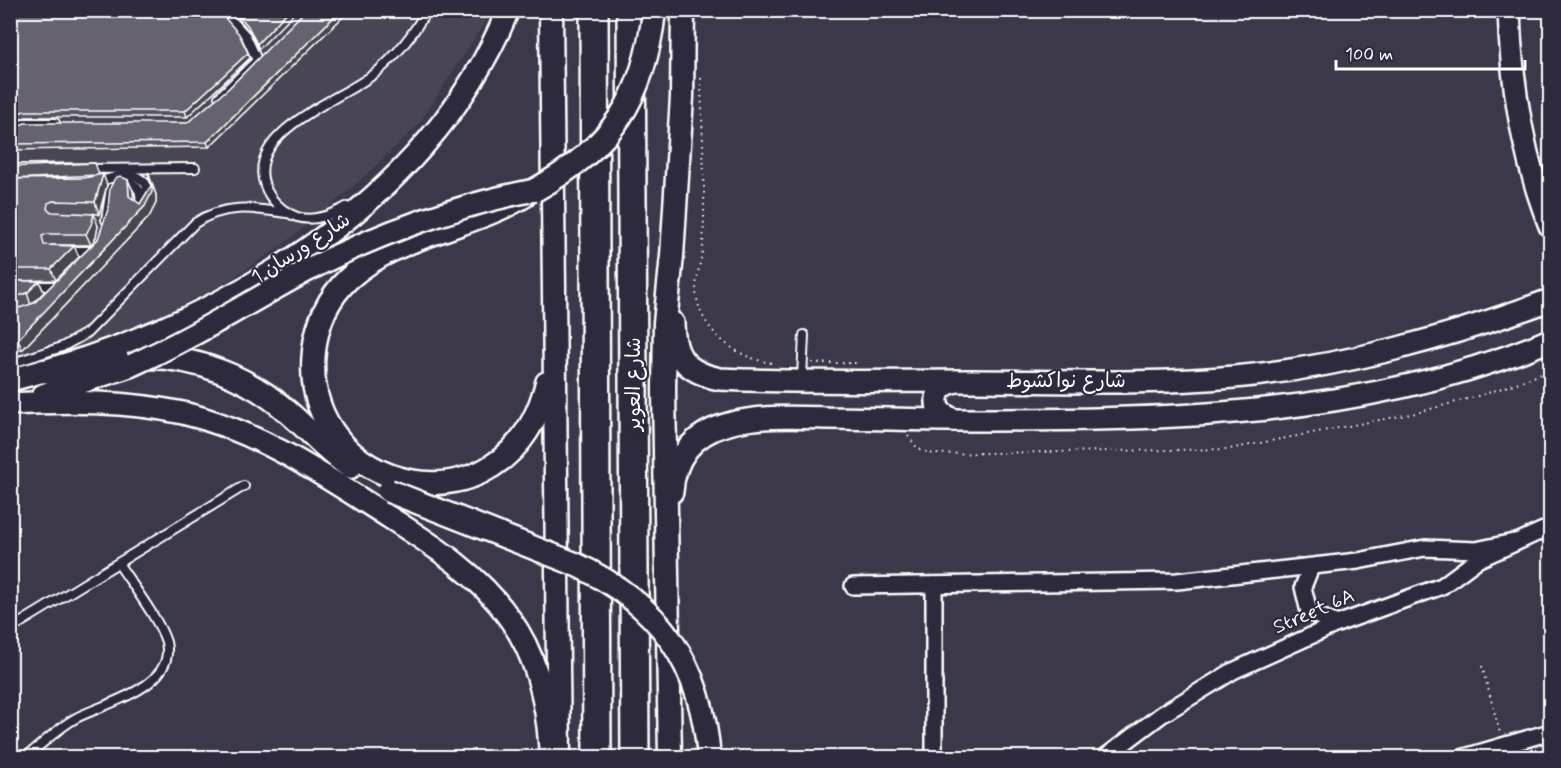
<svg xmlns="http://www.w3.org/2000/svg" width="1561" height="768" viewBox="0 0 1561 768" font-family="Mynerve,'Playpen Sans Arabic',sans-serif">
  <style>
    .built { fill: #494455 }
    .lines { fill: none; stroke-linecap: round; stroke-linejoin: round }
    .lane-casing { stroke: #fff; stroke-width: 12 }
    .street-casing { stroke: #fff; stroke-width: 20 }
    .secondary-casing { stroke: #fff; stroke-width: 26 }
    .primary-casing { stroke: #fff; stroke-width: 27 }
    .highway-casing { stroke: #fff; stroke-width: 32 }
    .path { stroke: #fff; stroke-width: 2; stroke-dasharray: 1.5 4.5; stroke-linecap: butt }
    .lane { stroke: #2f2a3d; stroke-width: 8 }
    .street { stroke: #2f2a3d; stroke-width: 15 }
    .secondary { stroke: #2f2a3d; stroke-width: 21 }
    .primary { stroke: #2f2a3d; stroke-width: 22 }
    .highway { stroke: #2f2a3d; stroke-width: 27 }
    .secondary-bridge-casing { stroke: #fff; stroke-width: 26; stroke-linecap: butt }
    .primary-bridge-casing { stroke: #fff; stroke-width: 27; stroke-linecap: butt }
    .secondary-bridge { stroke: #2f2a3d; stroke-width: 21 }
    .primary-bridge { stroke: #2f2a3d; stroke-width: 22 }
    .wall { fill: #585460; stroke: #fff; stroke-width: 1.5 }
    .shaded-wall { fill: #47454e; stroke: #fff; stroke-width: 1.5 }
    .building { fill: #666270; stroke: #fff; stroke-width: 1.5 }
    .labels { text-anchor: middle; dominant-baseline: central; stroke-width: 4.5; stroke-linejoin: round; paint-order: stroke }
    .street-label { font-size: 20px; fill: #fff; stroke: #2f2a3d }
  </style>
  <rect width="100%" height="100%" fill="#3c3749"/>
  <filter id="ink" filterUnits="userSpaceOnUse"><feTurbulence type="fractalNoise" baseFrequency=".0167" numOctaves="2"/><feDisplacementMap in="SourceGraphic" scale="12" xChannelSelector="R" yChannelSelector="G"/><feConvolveMatrix kernelMatrix="1 2 1 2 8 2 1 2 1" color-interpolation-filters="sRGB"/></filter>
  <g filter="url(#ink)">
    <polygon class="built" points="11,11 492,11 419,124 353,187 281,246 228,281 165,314 69,352 11,368"/>
    <g class="lines">
      <g class="lane-casing">
        <g id="lane">
          <polyline points="222,10 246,36 257,60"/>
          <polyline points="219,97 254,63"/>
          <polyline points="10,130 26,123 55,123"/>
          <polyline points="87,169 195,168"/>
          <path d="M96,182C115,179 130,166 146,184L148,200"/>
          <path d="M121,182C135,180 144,191 139,205"/>
          <path d="M346,207C331,215 314,222 297,217C283,212 270,200 265,186C244,130 345,99 378,71C398,54 414,33 427,10"/>
          <polyline points="106,220 111,188"/>
          <polyline points="68,251 93,251"/>
          <polyline points="33,286 59,286"/>
          <path d="M10,364L62,347L87,333L195,223C225,203 253,208 286,213"/>
          <polyline points="802,378 804,335"/>
          <polyline points="10,629 244,486"/>
          <path d="M24,758C42,745 56,729 76,718C105,703 177,687 166,642C160,621 131,583 118,563"/>
        </g>
      </g>
      <g class="street-casing">
        <g id="street">
          <polyline points="1311,567 1303,587 1309,612 1337,624"/>
          <polyline points="934,585 934,758"/>
          <polyline points="853,586 1177,581 1358,561 1425,548 1476,550 1514,542"/>
          <polyline points="1104,758 1161,715 1233,671 1337,624 1442,586 1477,560 1550,527"/>
          <polyline points="1461,758 1550,732"/>
        </g>
      </g>
      <g class="secondary-casing">
        <g id="secondary">
          <path d="M1509,10C1511,83 1523,158 1550,226"/>
          <path d="M673,323C674,358 686,372 720,379C803,383 887,381 970,381C1058,381 1146,385 1234,377C1344,367 1447,338 1550,300"/>
          <path d="M10,380C210,331 427,209 508,10"/>
          <polyline points="43,395 130,366"/>
          <path d="M10,404C69,401 125,401 183,413C255,430 317,471 378,510C426,541 477,571 510,619C537,656 547,703 550,748"/>
          <path d="M953,420L939,411C933,395 940,385 956,381"/>
          <path d="M672,492C674,458 692,435 725,425C757,415 794,417 827,418C869,418 911,420 953,420C1154,420 1362,420 1550,340"/>
        </g>
      </g>
      <g class="primary-casing">
        <g id="primary">
          <polyline points="551,10 559,758"/>
          <path d="M524,196C469,229 397,234 348,279C327,299 317,323 314,351C298,493 507,545 547,383"/>
          <path d="M43,371C77,376 111,357 146,357C197,357 250,378 288,412C309,430 327,451 350,467"/>
          <polyline points="670,758 664,389 665,323 672,256 682,97 683,10"/>
        </g>
      </g>
      <g class="highway-casing">
        <g id="highway">
          <polyline points="594,10 597,758"/>
          <polyline points="631,10 635,758"/>
        </g>
      </g>
      <g class="path">
        <path d="M701,78C702,133 706,189 703,244C702,264 692,283 698,303C706,335 741,360 773,363"/>
        <polyline points="812,363 857,363"/>
        <polyline points="908,436 918,449 933,454 1229,449 1416,413 1485,394 1550,371"/>
        <polyline points="1482,666 1500,733"/>
      </g>
      <use href="#lane" class="lane"/>
      <use href="#street" class="street"/>
      <use href="#secondary" class="secondary"/>
      <use href="#primary" class="primary"/>
      <use href="#highway" class="highway"/>
      <g class="secondary-bridge-casing">
        <path id="secondary-bridge" d="M132,365C195,337 252,300 312,268C379,233 461,204 535,190"/>
      </g>
      <g class="primary-bridge-casing">
        <g id="primary-bridge">
          <path d="M535,190C612,147 644,99 654,12"/>
          <path d="M389,491L575,564C660,604 702,664 709,758"/>
        </g>
      </g>
      <use href="#secondary-bridge" class="secondary-bridge"/>
      <use href="#primary-bridge" class="primary-bridge"/>
    </g>
    <g class="wall">
      <polygon points="10,10 250,58 187,117 26,117 10,123"/>
      <polygon points="231,10 297,10 259,49 250,32"/>
      <polygon points="306,10 350,10 209,147 10,150 10,129 187,123 229,88"/>
      <polygon points="95,163 99,174 107,185 99,214 56,213 98,226 96,237 91,245 51,245 79,257 56,280 12,281 39,281 44,292 32,304 34,303 98,239 128,180 133,191 133,199 140,204 151,186 148,172 156,195 156,203 149,217 22,350 10,350 10,179 84,178 99,175 10,179 10,164"/>
    </g>
    <g class="shaded-wall">
      <polygon points="289,10 297,10 259,49 257,44"/>
      <polygon points="341,10 350,10 209,147 207,142"/>
      <polygon points="248,53 250,58 187,117 185,111"/>
      <polygon points="103,174 107,185 99,214 95,202"/>
      <polygon points="128,180 133,191 134,207 129,196"/>
      <polygon points="152,184 156,195 156,203 149,217 22,350 18,339 145,206"/>
      <polygon points="94,214 98,226 96,237 91,245 86,234"/>
      <polygon points="74,246 79,257 56,280 51,269"/>
      <polygon points="39,281 44,292 31,305 27,293"/>
    </g>
    <g class="building">
      <polygon points="10,10 218,10 239,34 248,53 185,111 24,111 10,117"/>
      <polygon points="234,10 289,10 257,44 248,26"/>
      <polygon points="306,10 341,10 207,142 10,144 10,129 25,123 187,123 229,88"/>
      <polygon points="95,163 10,167 10,164"/>
      <polygon points="148,172 152,184 152,192 145,206 18,339 10,339 10,311 34,303 98,239 108,209 110,188 115,178 120,176 128,180 129,196 140,204 151,186"/>
      <polygon points="103,174 95,202 53,201 48,203 47,209 52,212 94,214 91,225 86,234 47,234 42,236 44,245 74,246 51,269 10,269 10,179 84,178"/>
      <polygon points="10,281 39,281 27,293 10,299"/>
    </g>
  </g>
  <g class="labels">
    <g class="street-label">
      <text transform="translate(301 249) rotate(-33)">شارع ورسان 1</text>
      <text x="1066" y="381">شارع نواكشوط</text>
      <text transform="translate(634 384) rotate(-90)">شارع العوير</text>
      <text transform="translate(1314 612) rotate(-23)">Street 6A</text>
    </g>
  </g>
  <rect width="1561" height="768" fill="none" stroke="#2f2a3d" stroke-width="36"/>
  <rect x="18" y="18" width="1525" height="732" fill="none" stroke="#fff" stroke-width="2" filter="url(#ink)"/>
  <path d="M1336 60v9h189v-9" fill="none" stroke="#ffffff" stroke-width="3"/>
  <text x="1345" y="60" font-size="18" fill="#ffffff" stroke="#2f2a3d" stroke-width="4.5" paint-order="stroke">100 m</text>
</svg>
